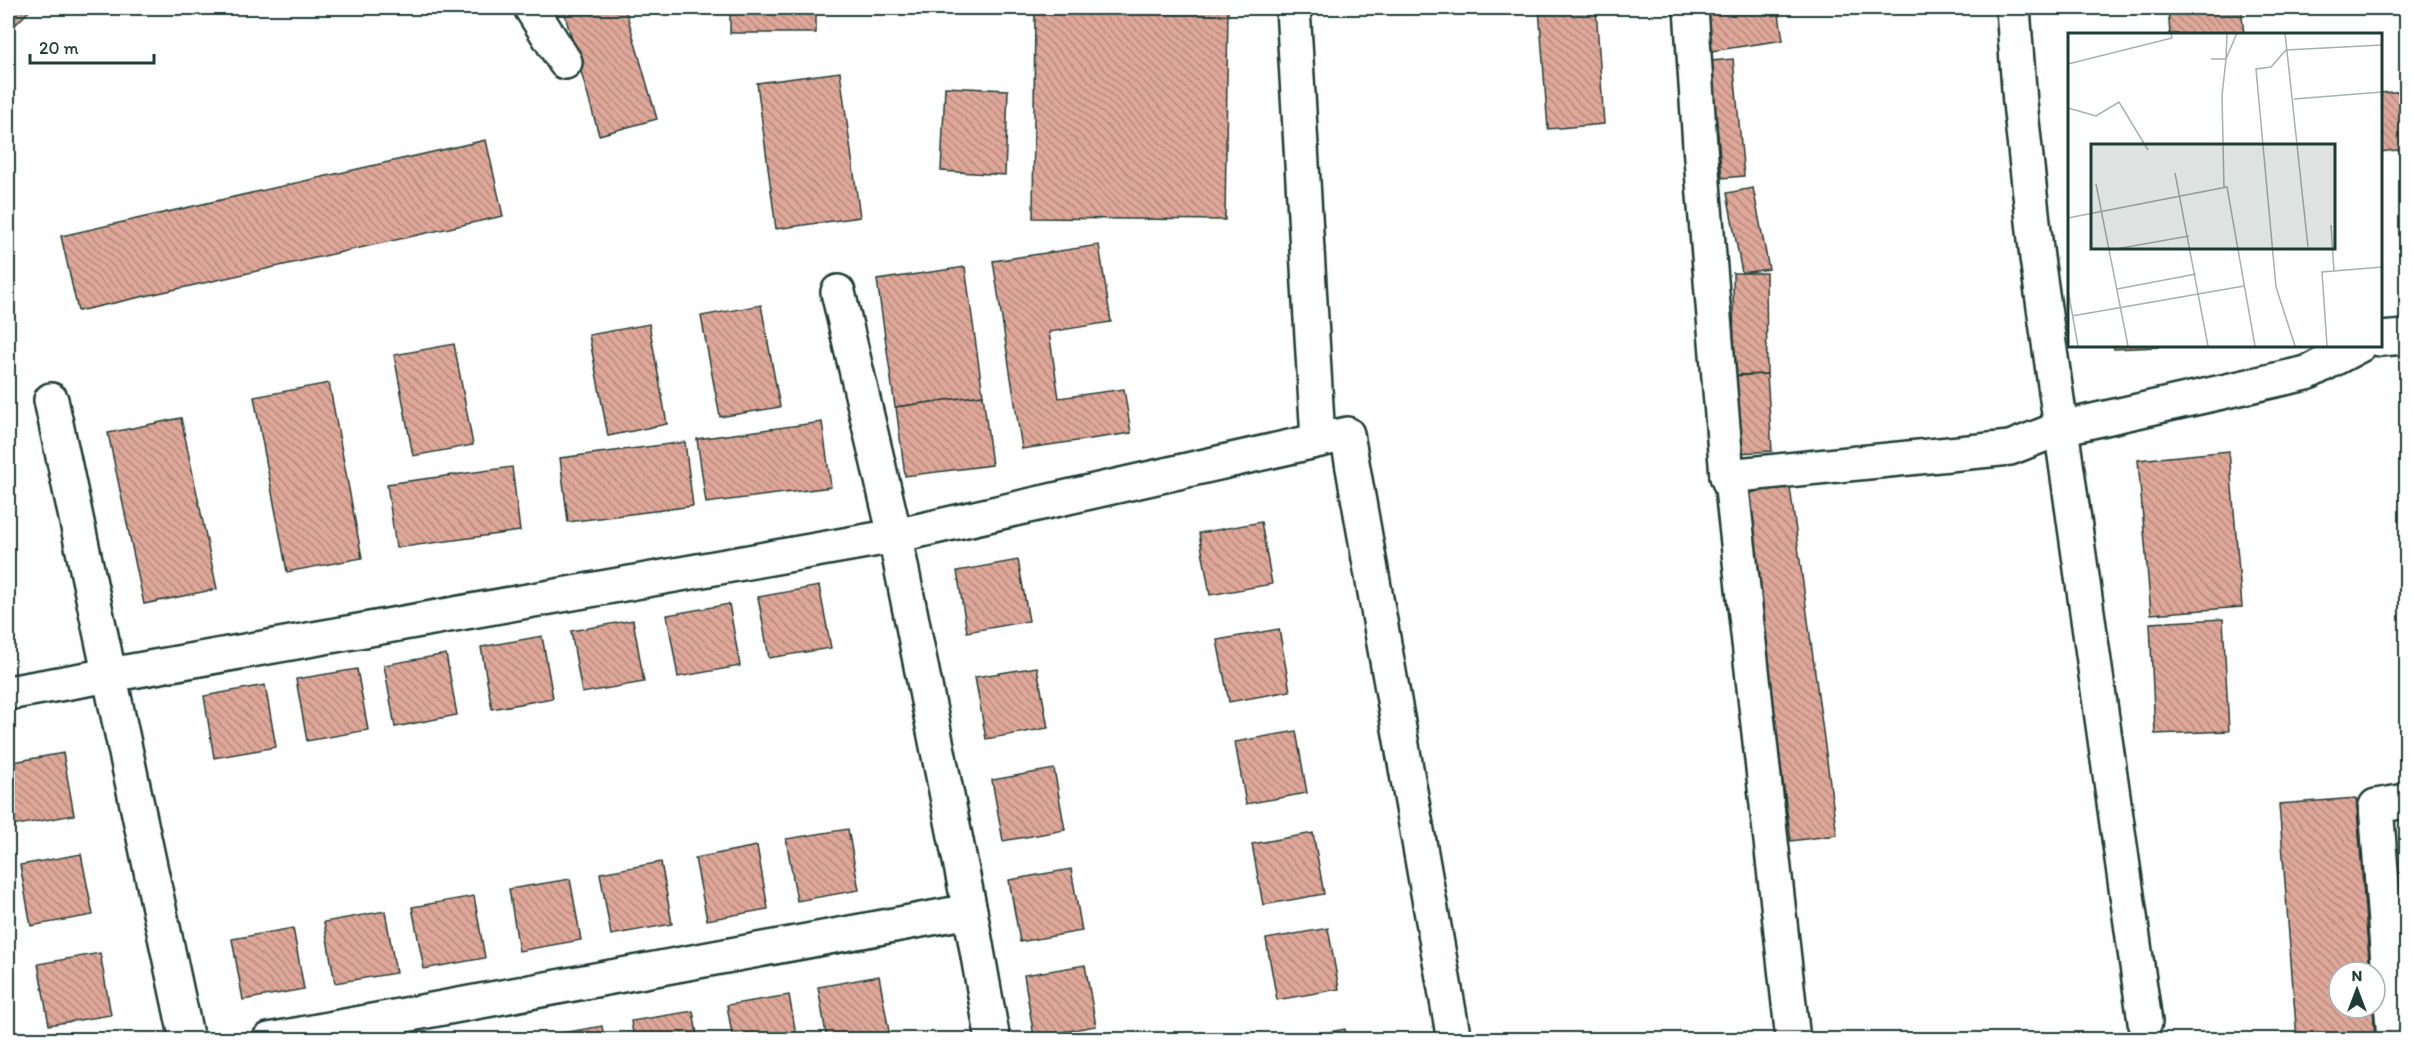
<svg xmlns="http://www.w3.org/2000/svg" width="2414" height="1047" viewBox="0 0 2414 1047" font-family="Itim,sans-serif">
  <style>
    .building { fill: url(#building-back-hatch); stroke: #1f3d34; stroke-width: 1.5 }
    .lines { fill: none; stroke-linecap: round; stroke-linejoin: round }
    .minor-casing { stroke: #1f3d34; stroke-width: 38 }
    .minor { stroke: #fff; stroke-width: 33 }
    .inset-road { fill: none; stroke: #a5b1ae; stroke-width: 1.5 }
    .view { fill: #1f3d34; fill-opacity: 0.15; stroke: #1f3d34; stroke-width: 3 }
    .inset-edge { fill: none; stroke: #1f3d34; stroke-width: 3 }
  </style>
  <defs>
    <pattern id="building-back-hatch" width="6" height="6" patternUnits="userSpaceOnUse" patternTransform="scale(1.5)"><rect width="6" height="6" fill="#dfa799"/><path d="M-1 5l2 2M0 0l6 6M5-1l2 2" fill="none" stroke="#b4897e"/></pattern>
  </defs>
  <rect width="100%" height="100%" fill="#fff"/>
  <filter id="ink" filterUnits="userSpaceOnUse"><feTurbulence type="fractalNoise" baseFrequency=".0167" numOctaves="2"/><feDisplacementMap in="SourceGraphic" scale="12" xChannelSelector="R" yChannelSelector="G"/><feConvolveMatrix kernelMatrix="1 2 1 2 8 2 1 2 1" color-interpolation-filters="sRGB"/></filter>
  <g filter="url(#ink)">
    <g class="building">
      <polygon points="8,8 32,8 8,32"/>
      <polygon points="563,8 625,8 657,119 599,135"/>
      <rect x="730" y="8" width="86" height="25"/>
      <polygon points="1035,8 1228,8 1225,220 1033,218"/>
      <polygon points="1539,8 1596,8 1604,124 1548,129"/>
      <polygon points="1705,8 1778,8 1783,40 1712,51"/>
      <polygon points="2168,8 2241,8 2244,34 2170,34"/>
      <polygon points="1733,59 1744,176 1722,178 1711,61"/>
      <polygon points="840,72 860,217 776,229 757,83"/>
      <polygon points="945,87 1008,90 1005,175 941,171"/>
      <polygon points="2406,91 2406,149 2380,152 2380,93"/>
      <polygon points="486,140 503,216 78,311 61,236"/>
      <polygon points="1753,188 1769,269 1742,273 1727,193"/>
      <polygon points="1099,245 1111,322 1049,332 1059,398 1124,389 1131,433 1022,449 993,261"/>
      <polygon points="965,267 983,395 895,407 877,280"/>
      <polygon points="1733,273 1766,273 1767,374 1734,375"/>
      <polygon points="761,305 780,407 720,417 701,316"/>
      <polygon points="649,324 667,424 608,436 589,335"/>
      <polygon points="454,344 473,445 413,456 394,355"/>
      <polygon points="2113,345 2158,345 2158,347 2114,349"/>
      <polygon points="1767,374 1772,451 1739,453 1734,376"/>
      <polygon points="329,383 362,558 287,572 254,397"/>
      <polygon points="983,395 992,465 905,476 896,407"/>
      <polygon points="181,418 217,589 144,604 108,433"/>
      <polygon points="822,422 831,487 706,503 697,439"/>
      <polygon points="685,442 693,506 568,522 560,458"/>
      <polygon points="2229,451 2242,607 2151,614 2138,460"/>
      <polygon points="512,467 520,531 396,548 387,484"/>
      <polygon points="1790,487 1837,835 1791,841 1744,493"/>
      <polygon points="1261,522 1272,584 1210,595 1199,533"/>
      <polygon points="1018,560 1029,621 967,632 957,571"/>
      <polygon points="819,586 831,648 769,658 758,597"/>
      <polygon points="729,604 740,666 678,677 667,615"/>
      <polygon points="2223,619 2229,731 2155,734 2150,623"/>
      <polygon points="633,620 644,682 582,693 571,631"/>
      <polygon points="1279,629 1290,691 1229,702 1217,640"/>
      <polygon points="542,636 553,698 492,709 481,647"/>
      <polygon points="446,654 457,715 395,727 384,665"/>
      <polygon points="1037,667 1048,728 986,739 975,677"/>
      <polygon points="357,669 368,730 307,741 296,679"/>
      <polygon points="265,685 276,747 214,758 204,696"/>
      <polygon points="1296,731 1307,793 1246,804 1235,742"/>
      <polygon points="63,753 74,815 12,826 8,798 8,763"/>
      <polygon points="1054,769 1065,830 1003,841 992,780"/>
      <polygon points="2356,798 2370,972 2339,972 2339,1008 2373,1008 2375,1040 2297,1040 2279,804"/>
      <polygon points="848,829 859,890 797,901 786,839"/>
      <polygon points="1313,833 1324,894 1263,905 1252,844"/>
      <polygon points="757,846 768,909 707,920 695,858"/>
      <polygon points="81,854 93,915 31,926 20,865"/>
      <polygon points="661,862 672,924 611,935 600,873"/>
      <polygon points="1071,869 1082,931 1020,942 1009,880"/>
      <polygon points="570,879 581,940 519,951 509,889"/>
      <polygon points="474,896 485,958 424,969 412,907"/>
      <polygon points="385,911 396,973 335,983 324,922"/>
      <polygon points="293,928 304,989 243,1000 232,939"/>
      <polygon points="1328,928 1339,989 1277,1000 1266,939"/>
      <polygon points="100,953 111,1015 49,1025 38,964"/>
      <polygon points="1085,965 1096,1026 1034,1037 1024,975"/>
      <polygon points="879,976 890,1037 827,1040 818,987"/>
      <polygon points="789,995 797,1040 733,1040 727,1005"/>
      <polygon points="693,1011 698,1040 634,1040 631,1021"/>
      <polygon points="602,1026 604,1040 540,1040 540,1037"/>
      <polygon points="1345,1029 1347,1040 1284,1040"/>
    </g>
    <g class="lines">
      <g class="minor-casing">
        <g id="minor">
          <polyline points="531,8 565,62"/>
          <polyline points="1293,8 1318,440"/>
          <polyline points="1691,8 1700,146 1727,476 1732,489 1793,1040"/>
          <polyline points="2013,8 2020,103 2037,258 2145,1022"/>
          <polyline points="838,292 895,536 970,911 993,1040"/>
          <polyline points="2380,339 2406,337"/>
          <polyline points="51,400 187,1040"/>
          <polyline points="1727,476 2010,448 2061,428 2307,373 2360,345"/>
          <polyline points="8,693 895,536 1347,434 1454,1040"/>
          <polyline points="269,1040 970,911"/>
          <polyline points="2394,1040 2376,806 2406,801"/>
        </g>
      </g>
      <use href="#minor" class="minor"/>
    </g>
  </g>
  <g transform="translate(2068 33)">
    <rect width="314" height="314" fill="#fff"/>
    <path class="inset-road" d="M217,0L240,214M143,26H158L159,0M0,31L104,5L103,0M226,66L314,59M0,75L28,83L51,69L80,117M107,140L140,313M28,151L60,313M156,155L154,63L158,26L169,0M0,185L159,154L187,313M263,192L266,238M42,217L121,203M49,256L128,241M0,257L10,313M4,283L176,253M227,313L208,254L188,36L203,34L218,17L314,12M259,313L254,239L314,234"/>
    <path class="view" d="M23,111H267V216H23Z"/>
    <rect width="314" height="314" class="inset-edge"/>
  </g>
  <rect width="2414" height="1047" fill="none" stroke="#fff" stroke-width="30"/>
  <rect x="15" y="15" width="2384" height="1017" fill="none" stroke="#1f3d34" stroke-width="2" filter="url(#ink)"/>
  <g transform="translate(2357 990)"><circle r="28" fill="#ffffff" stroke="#a5b1ae" stroke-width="1.5"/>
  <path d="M0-4.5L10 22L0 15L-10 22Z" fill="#1f3d34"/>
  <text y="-9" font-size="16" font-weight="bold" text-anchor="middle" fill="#1f3d34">N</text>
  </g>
  <path d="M30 54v9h124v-9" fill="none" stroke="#1f3d34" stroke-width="3"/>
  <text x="39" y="54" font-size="18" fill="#1f3d34" stroke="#ffffff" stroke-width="4.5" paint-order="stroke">20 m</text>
</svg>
